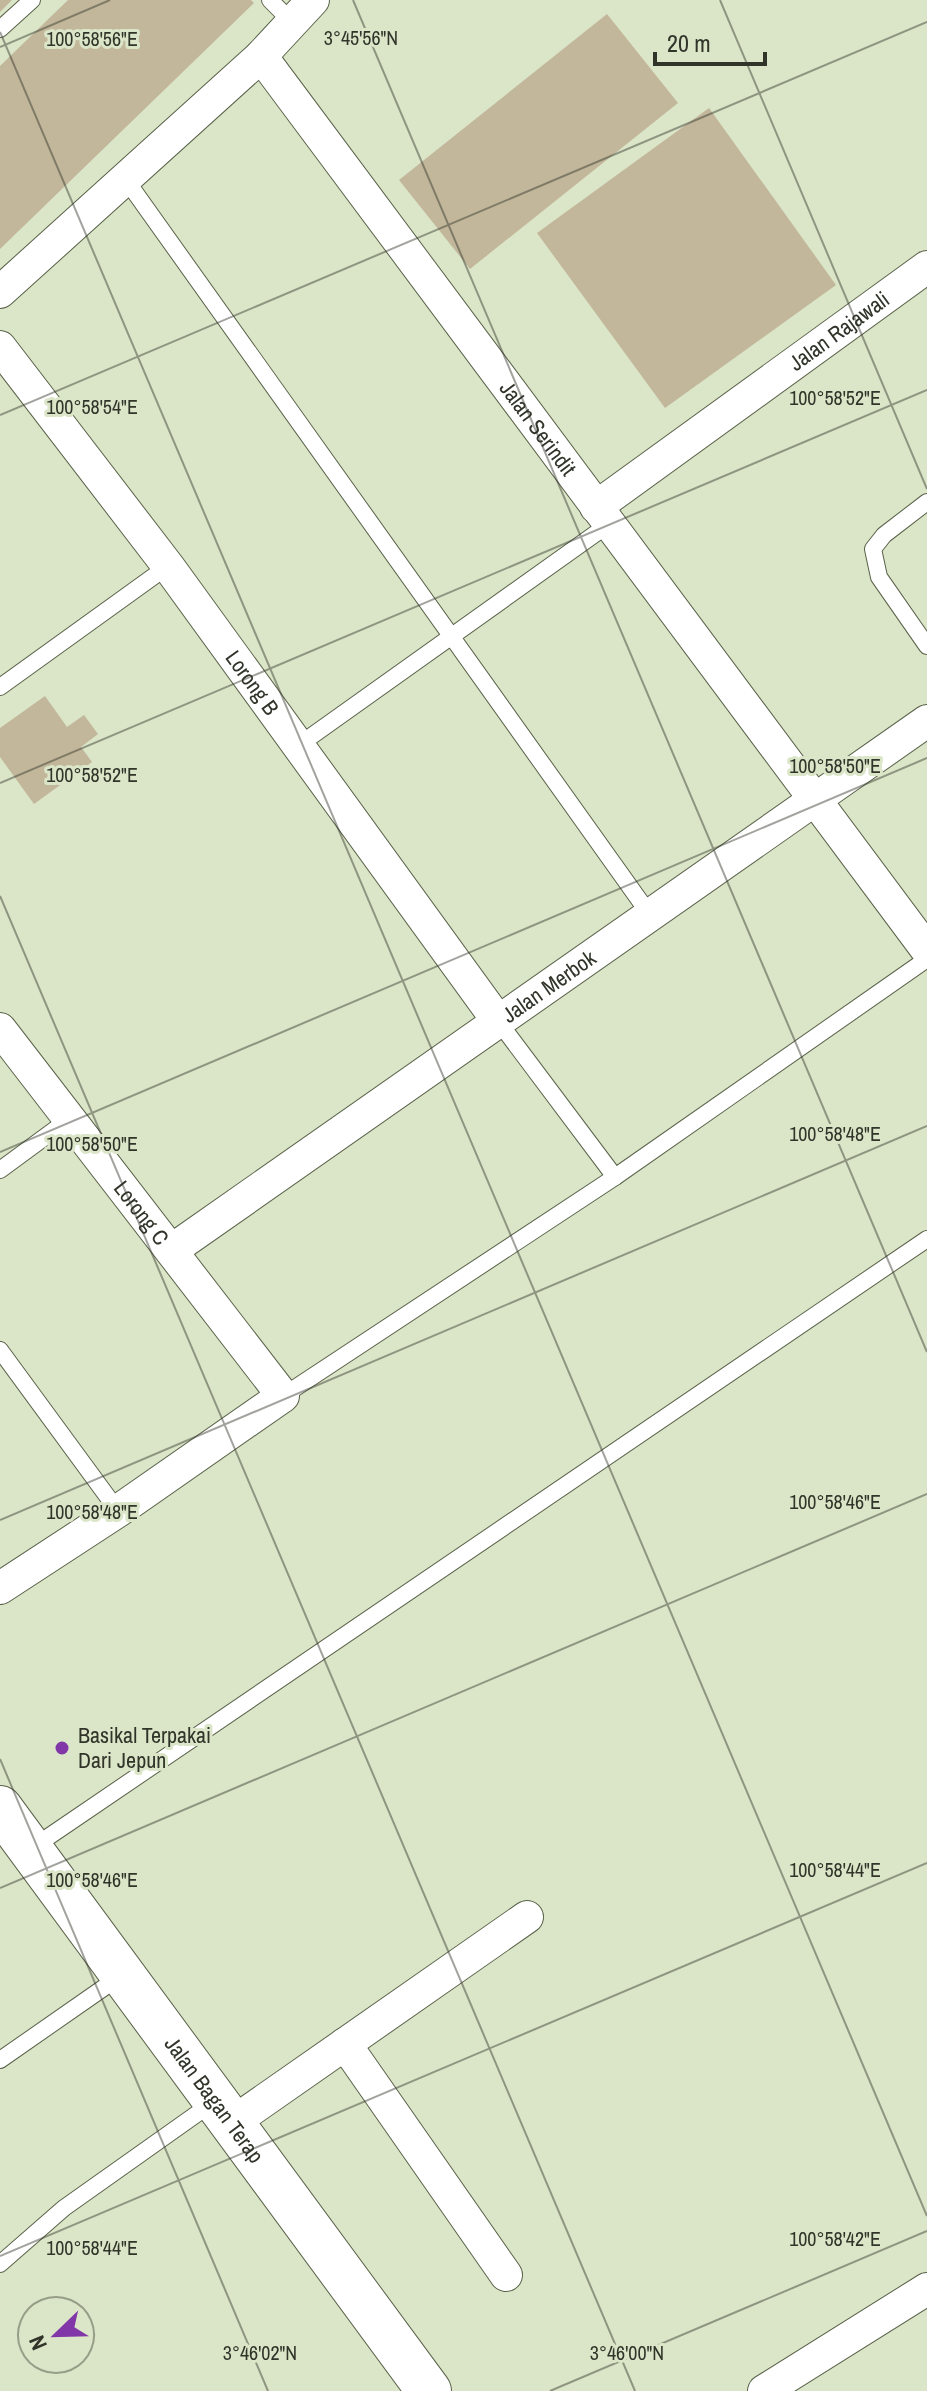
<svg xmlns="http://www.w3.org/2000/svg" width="927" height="2391" viewBox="0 0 927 2391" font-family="'Archivo Narrow',sans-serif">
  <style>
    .building { fill: #c2b79b }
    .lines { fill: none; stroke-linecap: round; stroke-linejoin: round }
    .lane-casing { stroke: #596249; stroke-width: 18 }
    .street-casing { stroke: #596249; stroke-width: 34 }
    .secondary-casing { stroke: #596249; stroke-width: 46 }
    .lane { stroke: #fff; stroke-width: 16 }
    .street { stroke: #fff; stroke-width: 32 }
    .secondary { stroke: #fff; stroke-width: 44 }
    .ticks { fill: none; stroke: #303429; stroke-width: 2; stroke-opacity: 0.45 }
    .poi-dot { fill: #8237a9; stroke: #dbe5c8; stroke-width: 3 }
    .labels { text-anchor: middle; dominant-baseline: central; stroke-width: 6; stroke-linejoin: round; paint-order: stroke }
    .street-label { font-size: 22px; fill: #303429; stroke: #dbe5c8 }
    .poi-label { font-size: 22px; fill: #303429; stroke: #dbe5c8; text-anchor: start }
    .ticks-label { font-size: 20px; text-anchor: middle; fill: #303429; stroke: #dbe5c8; stroke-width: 6; stroke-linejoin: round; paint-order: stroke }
  </style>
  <rect width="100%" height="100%" fill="#dbe5c8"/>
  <g class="building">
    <polygon points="0,0 12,0 0,12"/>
    <polygon points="68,0 251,0 254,3 0,249 0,66"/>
    <polygon points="607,14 678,103 470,269 399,180"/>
    <polygon points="709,108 836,285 665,408 537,233"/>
    <polygon points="45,696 67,727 84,715 98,734 81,747 92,762 34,804 0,757 0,728"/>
  </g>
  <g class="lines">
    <g class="lane-casing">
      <g id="lane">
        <polyline points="270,0 292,22"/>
        <polyline points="0,29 32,0"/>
        <polyline points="124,177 650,915"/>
        <polyline points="927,502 884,535 873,549 879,577 927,646"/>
        <polyline points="0,687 168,566"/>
        <polyline points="299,745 609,524"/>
        <polyline points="498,1021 615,1177"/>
        <polyline points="0,1170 68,1120"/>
        <polyline points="0,1350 118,1511"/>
        <polyline points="283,1396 615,1177 927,959"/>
        <polyline points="32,1848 927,1239"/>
        <polyline points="0,2060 122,1975"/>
        <polyline points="0,2264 64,2208 215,2101"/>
      </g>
    </g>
    <g class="street-casing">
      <g id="street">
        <path id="s1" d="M261,56L927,950"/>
        <polyline points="0,292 261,56 313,0"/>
        <path id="s2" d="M0,347L168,566L498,1021"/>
        <path id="s3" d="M596,507L927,267"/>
        <path id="s4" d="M0,1029L283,1396L118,1511L0,1588"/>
        <path id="s5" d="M172,1250L927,721"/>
        <polyline points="345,2044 506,2275"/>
        <polyline points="232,2123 527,1917"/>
        <polyline points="764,2391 927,2289"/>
      </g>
    </g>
    <g class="secondary-casing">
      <g id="secondary">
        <path id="s6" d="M0,1808L429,2391"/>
      </g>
    </g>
    <use href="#lane" class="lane"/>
    <use href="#street" class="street"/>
    <use href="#secondary" class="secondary"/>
  </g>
  <path class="ticks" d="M353,0L927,1352M720,0L927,489M0,32L927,2216M0,47L110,0M0,415L927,22M0,783L927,390M0,896L635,2391M0,1152L927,758M0,1520L927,1126M0,1759L268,2391M0,1888L927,1494M0,2256L927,1863M550,2391L927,2231"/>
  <circle class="poi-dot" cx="62" cy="1748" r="8"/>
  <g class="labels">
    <g class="street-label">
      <text stroke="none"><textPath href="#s3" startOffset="300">Jalan Rajawali</textPath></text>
      <text stroke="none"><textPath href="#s1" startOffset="464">Jalan Serindit</textPath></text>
      <text stroke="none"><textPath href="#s2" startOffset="420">Lorong B</textPath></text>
      <text stroke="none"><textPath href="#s5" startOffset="460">Jalan Merbok</textPath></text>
      <text stroke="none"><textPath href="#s4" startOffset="232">Lorong C</textPath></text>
      <text stroke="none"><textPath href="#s6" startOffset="362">Jalan Bagan Terap</textPath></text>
    </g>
    <g class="poi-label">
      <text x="78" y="1735">Basikal Terpakai<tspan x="78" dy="25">Dari Jepun</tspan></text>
    </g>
  </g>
  <g class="ticks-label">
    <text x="361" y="45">3°45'56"N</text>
    <text x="92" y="46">100°58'56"E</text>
    <text x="835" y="405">100°58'52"E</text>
    <text x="92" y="414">100°58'54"E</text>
    <text x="835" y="773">100°58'50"E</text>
    <text x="92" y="782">100°58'52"E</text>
    <text x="835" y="1141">100°58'48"E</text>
    <text x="92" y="1151">100°58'50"E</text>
    <text x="835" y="1509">100°58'46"E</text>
    <text x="92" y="1519">100°58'48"E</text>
    <text x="835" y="1877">100°58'44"E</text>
    <text x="92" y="1887">100°58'46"E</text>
    <text x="835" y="2246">100°58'42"E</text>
    <text x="92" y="2255">100°58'44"E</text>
    <text x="260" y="2360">3°46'02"N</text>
    <text x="627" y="2360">3°46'00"N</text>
  </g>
  <g transform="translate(56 2335) rotate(247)"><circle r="38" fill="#dbe5c8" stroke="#979e88" stroke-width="2"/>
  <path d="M0-6L14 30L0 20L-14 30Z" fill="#8237a9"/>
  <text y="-12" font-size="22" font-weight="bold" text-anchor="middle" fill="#303429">N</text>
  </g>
  <path d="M655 52v12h110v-12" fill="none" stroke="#303429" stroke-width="4"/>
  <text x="667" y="52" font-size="24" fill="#303429" stroke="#dbe5c8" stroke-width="6" paint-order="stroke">20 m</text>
</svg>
